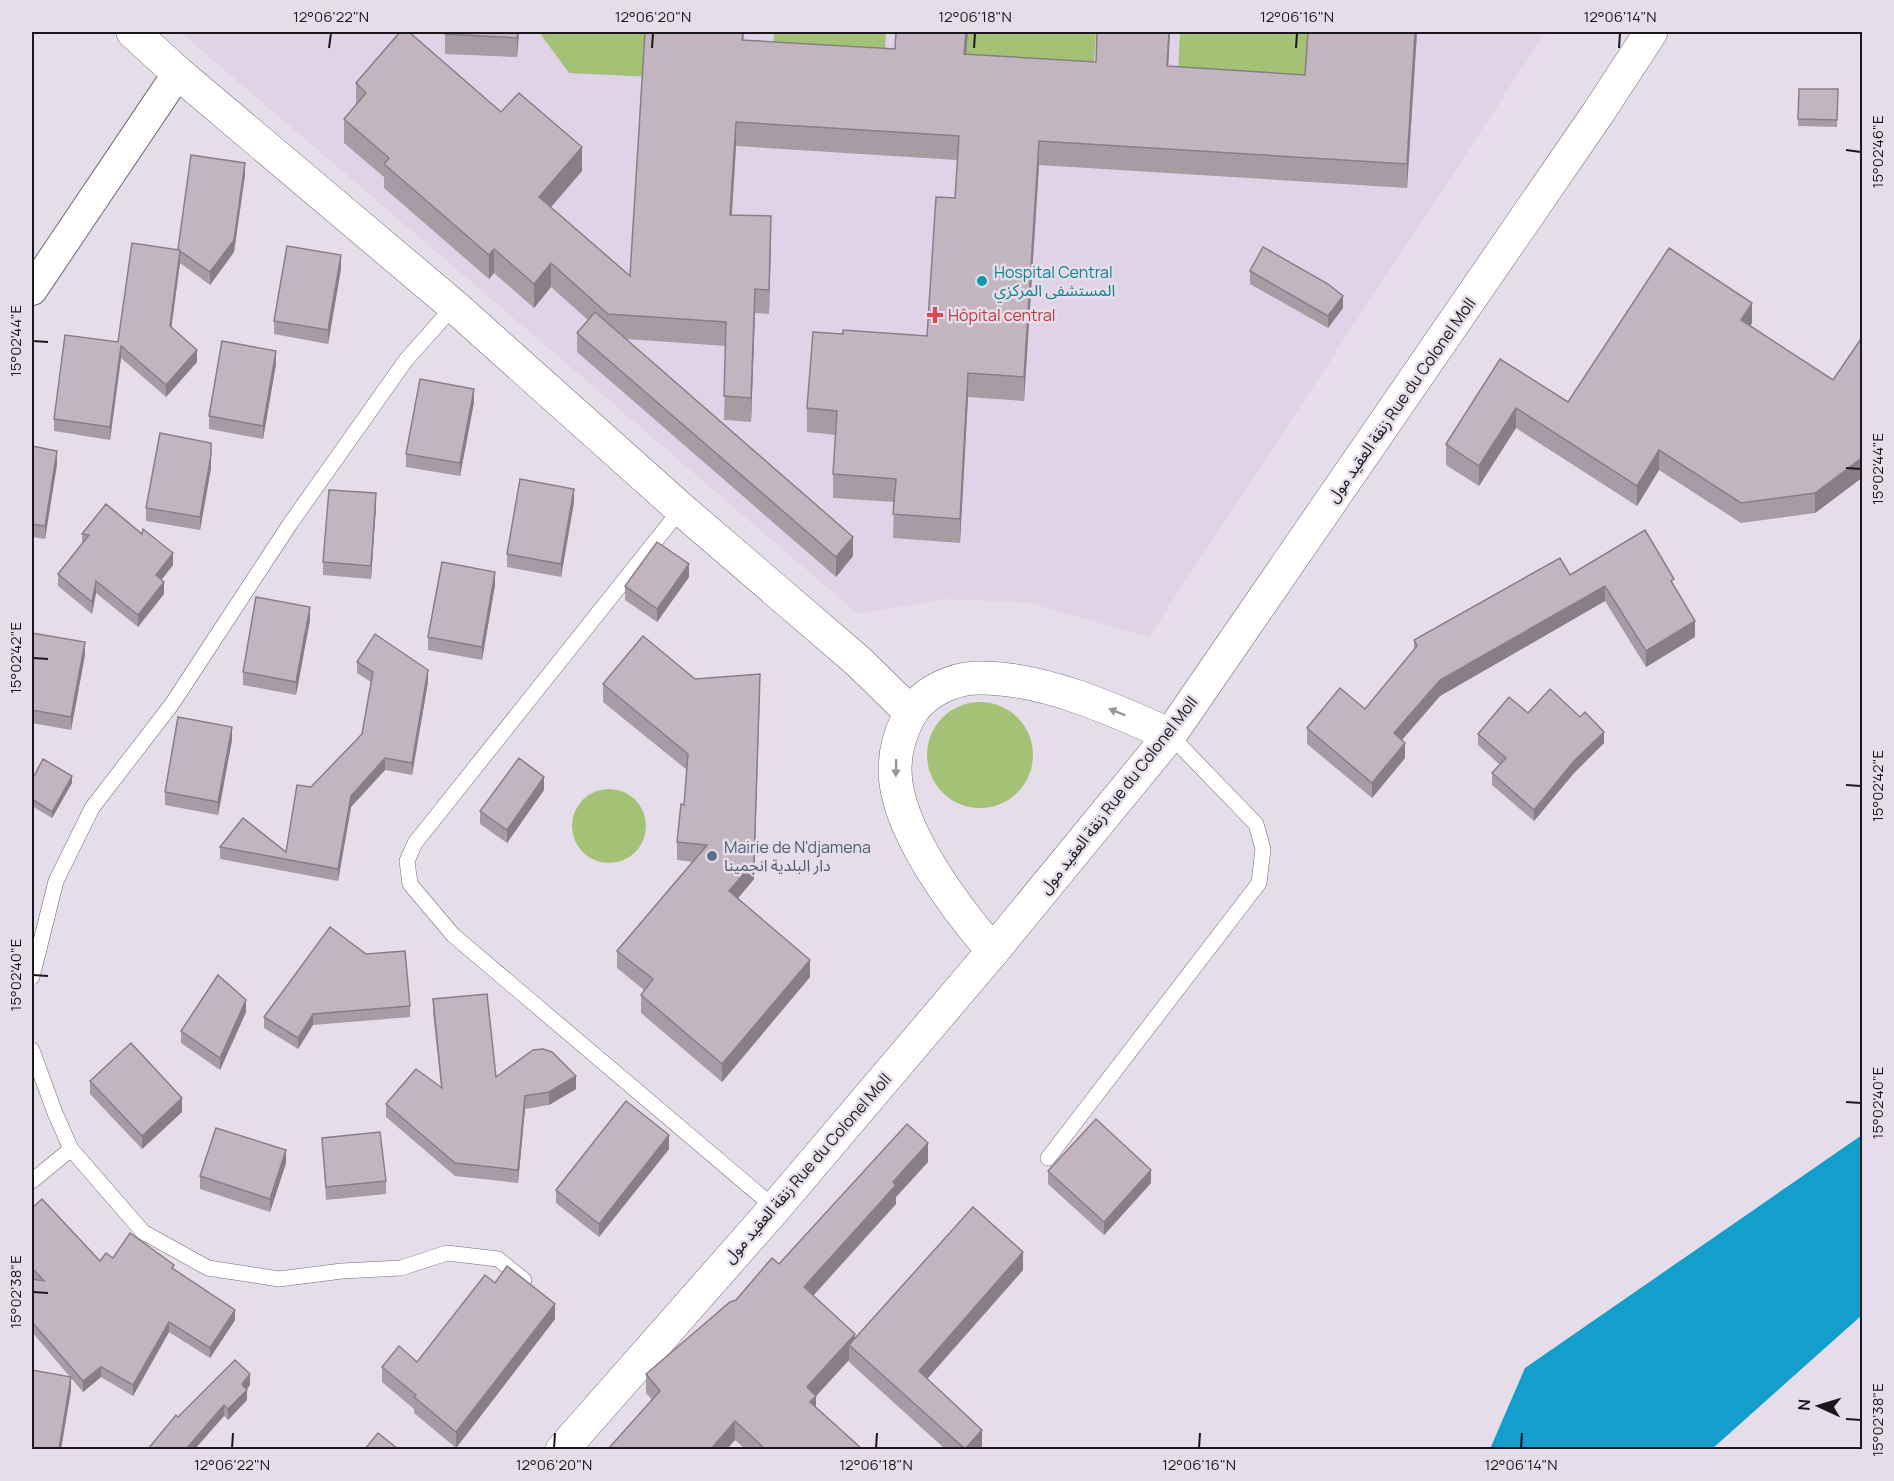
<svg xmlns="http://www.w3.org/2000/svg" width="1894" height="1481" viewBox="0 0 1894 1481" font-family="Manrope,'Noto Sans Arabic',sans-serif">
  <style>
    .built { fill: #e0d3e7 }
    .green { fill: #a4c275 }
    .water { fill: #139ecb }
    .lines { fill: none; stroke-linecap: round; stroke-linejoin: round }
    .lane-casing { stroke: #746c78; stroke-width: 16 }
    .street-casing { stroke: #746c78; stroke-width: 32 }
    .secondary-casing { stroke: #746c78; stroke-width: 34 }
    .primary-casing { stroke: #746c78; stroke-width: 34 }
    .lane { stroke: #fff; stroke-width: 15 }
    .street { stroke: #fff; stroke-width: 30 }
    .secondary { stroke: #fff; stroke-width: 33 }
    .primary { stroke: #fff; stroke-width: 33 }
    .wall { fill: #a89ca4 }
    .shaded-wall { fill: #887f86 }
    .building { fill: #c3b5bf; stroke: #887f86; stroke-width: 1.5 }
    .oneway { fill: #989799 }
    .ticks { fill: none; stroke: #1b181d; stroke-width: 2 }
    .culture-dot { fill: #0f9aa8; stroke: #e6ddea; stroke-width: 2 }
    .health-dot { fill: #e0444e; stroke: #e6ddea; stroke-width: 2 }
    .service-dot { fill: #5c6f8a; stroke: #e6ddea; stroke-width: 2 }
    .labels { text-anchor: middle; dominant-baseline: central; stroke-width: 5; stroke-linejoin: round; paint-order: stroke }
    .culture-label { font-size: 16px; fill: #0d838f; stroke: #e6ddea; text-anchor: start }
    .health-label { font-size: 16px; fill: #be3a42; stroke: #e6ddea; text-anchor: start }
    .street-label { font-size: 16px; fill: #1b181d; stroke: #e6ddea }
    .service-label { font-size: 16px; fill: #4e5e75; stroke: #e6ddea; text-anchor: start }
    .neatline { fill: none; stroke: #1b181d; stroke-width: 2 }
    .ticks-label { font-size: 15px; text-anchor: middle; fill: #1b181d }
  </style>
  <rect width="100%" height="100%" fill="#e6ddea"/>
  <polygon class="built" points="180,32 1546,32 1149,637 1029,603 949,599 858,614"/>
  <g class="green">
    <polygon points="539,32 654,32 651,77 569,73"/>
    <polygon points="774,32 886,32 884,78 772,65"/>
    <polygon points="960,32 1096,32 1093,77 958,69"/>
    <polygon points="1180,32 1310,32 1306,96 1177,88"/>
    <circle cx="980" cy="755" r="53"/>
    <circle cx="609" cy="826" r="37"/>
  </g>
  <polygon class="water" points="1862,1135 1862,1315 1712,1449 1490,1449 1525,1368"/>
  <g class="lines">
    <g class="lane-casing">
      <g id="lane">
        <polyline points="681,509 415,843 407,861 410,884 453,935 775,1208"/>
        <polyline points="32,977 56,881 92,808 172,704 290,524 406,360 454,306"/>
        <polyline points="32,1050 55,1113 71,1149 143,1232 208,1268 279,1279 342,1271 401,1268 447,1253 498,1259 524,1280"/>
        <polyline points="1048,1158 1259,883 1263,849 1256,824 1170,735"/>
        <polyline points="32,1181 71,1149"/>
      </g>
    </g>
    <g class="street-casing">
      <polyline id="street" points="32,290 178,73"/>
    </g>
    <g class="secondary-casing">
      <g id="secondary">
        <polyline points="133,32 178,73 454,306 681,509 859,662 911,713"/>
        <path d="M993,951C956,909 895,828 895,770C895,751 900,734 908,718C920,694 950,679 976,678C1039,676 1113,709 1170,735"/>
      </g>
    </g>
    <g class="primary-casing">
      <polyline id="primary" points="562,1450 775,1208 993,951 1170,735 1598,113 1651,32"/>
    </g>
    <use href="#lane" class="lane"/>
    <use href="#street" class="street"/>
    <use href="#secondary" class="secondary"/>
    <use href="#primary" class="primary"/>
  </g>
  <g class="wall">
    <polygon points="519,32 517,57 445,54 445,34"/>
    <polygon points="645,32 744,32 744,40 895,49 896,32 968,32 966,54 1096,62 1097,32 1170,32 1168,67 1305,75 1308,32 1417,32 1407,188 1039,165 1024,401 968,397 960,543 893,538 894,502 833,498 833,474 836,435 807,432 807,408 843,334 927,336 955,198 957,160 736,146 732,215 771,240 769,314 755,313 751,422 724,420 726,346 626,339 853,556 836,577 577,352 577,333 588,320 551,287 534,308 494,273 489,279 384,188 384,177 344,143 344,119 356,106 356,83 501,112 582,171 551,207 630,276"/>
    <polygon points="1799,89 1838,89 1837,127 1798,126"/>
    <polygon points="191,155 245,175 234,252 210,285 180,263 171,327 197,362 166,397 121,358 110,440 54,431 54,419 118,342 178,250"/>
    <polygon points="341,269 328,344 274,334 274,321"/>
    <polygon points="1250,271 1343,308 1328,328 1250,284"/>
    <polygon points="1752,323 1750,326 1833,380 1863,336 1863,477 1815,513 1741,523 1659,470 1637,506 1516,428 1479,486 1446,465 1446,444 1500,359 1568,402"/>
    <polygon points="276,364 263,439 209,429 209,416"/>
    <polygon points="474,402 460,476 406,467 406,454"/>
    <polygon points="32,446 57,464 45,539 32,537"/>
    <polygon points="211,468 200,530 146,521 146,508"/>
    <polygon points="574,502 561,577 507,567 507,554"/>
    <polygon points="106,504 173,565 161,580 164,594 138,627 96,593 92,614 58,586 58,574 82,544 82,534"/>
    <polygon points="376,506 371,579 323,575 323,562"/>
    <polygon points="1570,575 1674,587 1695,637 1646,667 1605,601 1440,696 1402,740 1405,758 1372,798 1307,744 1307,728 1365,709 1414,649 1414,640"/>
    <polygon points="689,577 657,622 625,600 625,586"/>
    <polygon points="495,585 482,660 428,650 428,637"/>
    <polygon points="310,620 296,695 243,685 243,672"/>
    <polygon points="32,633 85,655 71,730 32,723"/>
    <polygon points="357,662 428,682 412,775 385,770 351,807 338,881 220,859 220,847 286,852 311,787 362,734 371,682 357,673"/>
    <polygon points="695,679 760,691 754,879 738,898 810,977 722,1082 641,1013 641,995 644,990 617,968 617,951 693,862 677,860 677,842 684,805 687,770 603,702 603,684"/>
    <polygon points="1528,713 1604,743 1574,773 1534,821 1492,785 1492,773 1500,765 1478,745 1478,734"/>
    <polygon points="232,740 218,815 165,805 165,792"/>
    <polygon points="32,780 72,783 52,818 32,806"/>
    <polygon points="544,790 507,843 480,824 480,811"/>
    <polygon points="433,999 496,1077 576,1089 549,1105 525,1109 518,1183 455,1176 386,1117 386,1104 441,1087 433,1013"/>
    <polygon points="410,1006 410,1017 313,1025 298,1049 264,1028 264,1017"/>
    <polygon points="246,1012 220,1070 181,1043 181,1031"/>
    <polygon points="90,1081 182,1112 142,1149 90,1094"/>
    <polygon points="322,1138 386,1181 386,1194 326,1200"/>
    <polygon points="669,1149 599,1237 556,1203 556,1190"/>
    <polygon points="928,1162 896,1197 896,1204 813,1295 855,1338 1023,1270 927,1379 982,1447 980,1449 945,1449 849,1362 849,1360 816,1396 816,1407 862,1449 745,1449 735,1440 652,1400 646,1393 646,1374 779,1264"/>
    <polygon points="286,1163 270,1212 200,1189 200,1176"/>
    <polygon points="1048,1171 1151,1183 1104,1235 1048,1184"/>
    <polygon points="32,1208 100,1261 113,1258 174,1270 235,1320 210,1358 169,1332 133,1396 101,1377 83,1392 71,1378 71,1390 61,1449 32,1449 32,1370 70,1377 32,1332"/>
    <polygon points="495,1283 555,1319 456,1448 414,1413 414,1409 382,1382 382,1367 417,1362"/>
    <polygon points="250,1385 247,1389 247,1400 228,1420 224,1416 178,1417"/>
  </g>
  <g class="shaded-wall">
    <polygon points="518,32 519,32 517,57 517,38"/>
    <polygon points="966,32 968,32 964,78 964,54"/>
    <polygon points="1169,32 1170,32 1167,90 1167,66"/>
    <polygon points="1415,32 1417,32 1407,188 1407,164"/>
    <polygon points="736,122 736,146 730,238 730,215"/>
    <polygon points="1039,141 1039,165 1024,401 1024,377"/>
    <polygon points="582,147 582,171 539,221 539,197"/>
    <polygon points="245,163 245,175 234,252 210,285 210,272"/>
    <polygon points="771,216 771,240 769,314 769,290"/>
    <polygon points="494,249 494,273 489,279 489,255"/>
    <polygon points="180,251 180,263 170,338 170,326"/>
    <polygon points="341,255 341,269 328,344 328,330"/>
    <polygon points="551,263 551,287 534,308 534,284"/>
    <polygon points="755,289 755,313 751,422 751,398"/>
    <polygon points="1343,296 1343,308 1328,328 1328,316"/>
    <polygon points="1752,303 1752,323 1741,340 1741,320"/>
    <polygon points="121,346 121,358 110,440 110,427"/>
    <polygon points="197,350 197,362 166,397 166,385"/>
    <polygon points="276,351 276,364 263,439 263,426"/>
    <polygon points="968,373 968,397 960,543 960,519"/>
    <polygon points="474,389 474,402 460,476 460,463"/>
    <polygon points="1516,408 1516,428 1479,486 1479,466"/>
    <polygon points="1659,450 1659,470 1637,506 1637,486"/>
    <polygon points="57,451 57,464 45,539 45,526"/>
    <polygon points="211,455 211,468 200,530 200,517"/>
    <polygon points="1863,457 1863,477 1815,513 1815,493"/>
    <polygon points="574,489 574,502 561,577 561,564"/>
    <polygon points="376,493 376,506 371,579 371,566"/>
    <polygon points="853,537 853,556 836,577 836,557"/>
    <polygon points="173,553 173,565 156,587 156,575"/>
    <polygon points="689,564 689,577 657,622 657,609"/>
    <polygon points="495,572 495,585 482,660 482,647"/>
    <polygon points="96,581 96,593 92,614 92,602"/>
    <polygon points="164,582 164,594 138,627 138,615"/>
    <polygon points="1605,586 1605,601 1440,696 1394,749 1394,733 1440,680"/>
    <polygon points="310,607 310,620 296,695 296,682"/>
    <polygon points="1695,621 1695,637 1646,667 1646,651"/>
    <polygon points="85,642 85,655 71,730 71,717"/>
    <polygon points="428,670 428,682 412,775 412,763"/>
    <polygon points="760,674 754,879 729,909 729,891"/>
    <polygon points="232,727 232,740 218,815 218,802"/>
    <polygon points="1604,732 1604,743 1574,773 1534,821 1534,810 1574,761"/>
    <polygon points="1405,743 1405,758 1372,798 1372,783"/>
    <polygon points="385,758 385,770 351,807 338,881 338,869 351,796"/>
    <polygon points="72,776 72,783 52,818 52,812"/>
    <polygon points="544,777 544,790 507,843 507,830"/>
    <polygon points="810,960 810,977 722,1082 722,1064"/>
    <polygon points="246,1000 246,1012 220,1070 220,1058"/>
    <polygon points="313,1014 313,1025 298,1049 298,1038"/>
    <polygon points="576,1076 576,1089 549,1105 549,1092"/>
    <polygon points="525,1096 525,1109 518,1183 518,1170"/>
    <polygon points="182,1098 182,1112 142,1149 142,1136"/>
    <polygon points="669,1135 669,1149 599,1237 599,1224"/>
    <polygon points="928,1143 928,1162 896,1197 896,1204 804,1306 804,1287 893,1182"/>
    <polygon points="286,1150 286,1163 270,1212 270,1199"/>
    <polygon points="1151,1170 1151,1183 1104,1235 1104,1222"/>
    <polygon points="1023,1252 1023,1270 919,1388 919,1371"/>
    <polygon points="555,1304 555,1319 456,1448 456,1432"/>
    <polygon points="235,1310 235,1320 210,1358 210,1348"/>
    <polygon points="169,1322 169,1332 133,1396 133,1385"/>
    <polygon points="855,1334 855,1350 849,1345 849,1360 807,1406 807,1387"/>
    <polygon points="101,1367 101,1377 83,1392 83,1381"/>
    <polygon points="250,1374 250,1385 242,1395 242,1384"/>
    <polygon points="71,1377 71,1390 61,1449 59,1449"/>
    <polygon points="247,1390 247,1400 228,1420 228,1409"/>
    <polygon points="816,1396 816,1414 810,1402"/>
    <polygon points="224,1405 224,1416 195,1449 186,1449"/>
    <polygon points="735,1421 735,1440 727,1449 711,1449"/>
    <polygon points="982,1430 982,1447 980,1449 965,1449"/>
  </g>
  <g class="building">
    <polygon points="400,32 409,32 501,112 519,93 582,147 539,197 630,276 645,32 743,32 742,40 895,49 896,32 966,32 964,54 1096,62 1097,32 1169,32 1167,66 1305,75 1308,32 1415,32 1407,164 1039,141 1024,377 968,373 960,519 893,514 896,479 833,474 837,411 807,408 813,332 843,334 843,330 927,336 936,197 955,198 959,136 736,122 730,215 771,216 769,290 755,289 751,398 724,396 726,322 608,314 551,263 534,284 494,249 489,255 384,164 389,158 344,119 366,93 356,83"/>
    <polygon points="445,32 518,32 517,38 445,34"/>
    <polygon points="1799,89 1838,89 1837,120 1798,119"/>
    <polygon points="191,155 245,163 234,240 210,272 180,251 170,326 197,350 166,385 121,346 110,427 54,419 65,335 118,342 132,243 179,250 178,249"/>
    <polygon points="287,246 341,255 328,330 274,321"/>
    <polygon points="1263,247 1328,284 1343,296 1328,316 1250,271"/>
    <polygon points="1669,248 1752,303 1741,320 1833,380 1863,336 1863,457 1815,493 1741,503 1659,450 1637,486 1516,408 1479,466 1446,444 1500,359 1568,402"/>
    <polygon points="595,312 853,537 836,557 577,333"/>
    <polygon points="222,341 276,351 263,426 209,416"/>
    <polygon points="420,379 474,389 460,463 406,454"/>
    <polygon points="160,433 211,443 211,455 200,517 146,508"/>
    <polygon points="32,446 57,451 45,526 32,524"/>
    <polygon points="520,479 574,489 561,564 507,554"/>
    <polygon points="329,490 376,493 371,566 323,562"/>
    <polygon points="106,504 142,534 143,529 173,553 156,575 164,582 138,615 96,581 92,602 58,574 89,535 82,534"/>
    <polygon points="1645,530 1674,579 1671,581 1695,621 1646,651 1605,586 1440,680 1394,733 1405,743 1372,783 1307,728 1340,688 1365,709 1417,646 1414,640 1560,558 1570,575"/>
    <polygon points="657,542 689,564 657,609 625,586"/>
    <polygon points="442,562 495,572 482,647 428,637"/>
    <polygon points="256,597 310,607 296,682 243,672"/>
    <polygon points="32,633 85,642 71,717 32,710"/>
    <polygon points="375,634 428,670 412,763 385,758 351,796 338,869 220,847 243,818 286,852 297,785 311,787 362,734 373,672 357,662"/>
    <polygon points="643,636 695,679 760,674 754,862 729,891 810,960 722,1064 641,995 653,979 617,951 707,845 677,842 681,804 684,805 688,754 603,684"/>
    <polygon points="1550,689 1580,717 1585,712 1604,732 1574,761 1534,810 1492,773 1506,758 1478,734 1509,697 1528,713"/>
    <polygon points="178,717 232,727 218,802 165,792"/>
    <polygon points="519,758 544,777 507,830 480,811"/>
    <polygon points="43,759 72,776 52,812 32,799 32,780"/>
    <polygon points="330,927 366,954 405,951 410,1006 313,1014 298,1038 264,1017"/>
    <polygon points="218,975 246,1000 220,1058 181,1031"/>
    <polygon points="487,994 496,1077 533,1050 543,1049 552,1052 576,1076 549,1092 525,1096 518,1170 455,1163 386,1104 416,1069 442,1088 433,999"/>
    <polygon points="131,1043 182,1098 142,1136 90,1081"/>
    <polygon points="626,1101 669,1135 599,1224 556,1190"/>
    <polygon points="1096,1119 1151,1170 1104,1222 1048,1171"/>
    <polygon points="907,1124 928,1143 893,1182 896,1185 804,1287 855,1334 807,1387 816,1396 810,1402 862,1449 770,1449 769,1448 768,1449 765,1449 735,1421 711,1449 608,1449 660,1391 646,1374 730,1302 736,1300 772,1258 779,1264"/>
    <polygon points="216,1128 286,1150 270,1199 200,1176"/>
    <polygon points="380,1132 386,1181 326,1187 322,1138"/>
    <polygon points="42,1199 100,1261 106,1253 113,1258 130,1233 174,1265 172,1268 235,1310 210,1348 169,1322 133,1385 101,1367 83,1381 32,1322 32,1279 44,1281 32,1268 32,1208"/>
    <polygon points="973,1207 1023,1252 919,1371 982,1430 965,1449 849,1345"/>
    <polygon points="507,1266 555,1304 456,1432 414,1397 416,1395 382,1367 399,1346 417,1362 485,1275 495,1283"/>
    <polygon points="235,1360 250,1374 242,1384 247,1390 228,1409 224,1405 186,1449 148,1449 176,1415 178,1417"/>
    <polygon points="32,1370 71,1377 59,1449 45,1449 32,1447"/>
    <polygon points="378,1433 398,1449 365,1449"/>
  </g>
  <defs><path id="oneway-solid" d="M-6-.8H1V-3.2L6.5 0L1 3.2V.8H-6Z" transform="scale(1.5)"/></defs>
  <g class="oneway">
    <use href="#oneway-solid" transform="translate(1117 712) rotate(-158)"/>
    <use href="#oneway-solid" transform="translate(896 768) rotate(91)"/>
  </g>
  <path class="ticks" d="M329,48L331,33M652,48L653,33M974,48L975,33M1296,48L1297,33M1619,48L1620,33M1846,150L1861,152M33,341L48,342M1846,468L1861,469M33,658L48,659M1846,785L1861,786M33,975L48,976M1846,1102L1861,1103M33,1292L48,1293M1846,1419L1861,1420M232,1448L233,1433M554,1448L555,1433M876,1448L877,1433M1199,1448L1200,1433M1521,1448L1522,1433"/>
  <circle class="culture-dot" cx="982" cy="281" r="6"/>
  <path class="health-dot" d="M932 306h6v6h6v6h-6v6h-6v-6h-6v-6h6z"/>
  <circle class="service-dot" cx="712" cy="856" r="6"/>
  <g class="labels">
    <g class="culture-label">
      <text x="994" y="272">Hospital Central<tspan x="994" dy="18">المستشفى المركزي</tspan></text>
    </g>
    <g class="health-label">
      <text x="948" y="315">Hôpital central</text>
    </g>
    <g class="street-label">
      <text transform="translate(1401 400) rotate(-55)">زنقة العقيد مول Rue du Colonel Moll</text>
      <text transform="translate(1118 795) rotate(-52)">زنقة العقيد مول Rue du Colonel Moll</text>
      <text transform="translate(807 1168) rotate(-49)">زنقة العقيد مول Rue du Colonel Moll</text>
    </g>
    <g class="service-label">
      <text x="724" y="847">Mairie de N'djamena<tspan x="724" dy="18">دار البلدية انجمينا</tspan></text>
    </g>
  </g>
  <rect width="1894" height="1481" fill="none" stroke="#e6ddea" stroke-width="66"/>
  <g transform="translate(1819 1406) rotate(274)" stroke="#e6ddea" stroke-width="4.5" paint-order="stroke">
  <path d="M0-4.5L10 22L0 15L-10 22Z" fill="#1b181d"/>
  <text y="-9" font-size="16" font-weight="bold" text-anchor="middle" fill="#1b181d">N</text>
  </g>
  <rect x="33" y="33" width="1828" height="1415" class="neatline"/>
  <g class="ticks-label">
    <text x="331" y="22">12°06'22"N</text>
    <text x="653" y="22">12°06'20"N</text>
    <text x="975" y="22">12°06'18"N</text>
    <text x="1297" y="22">12°06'16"N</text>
    <text x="1620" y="22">12°06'14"N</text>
    <text transform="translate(1878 152) rotate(-90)" y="5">15°02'46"E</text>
    <text transform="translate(16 341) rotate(-90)" y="5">15°02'44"E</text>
    <text transform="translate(1878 469) rotate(-90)" y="5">15°02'44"E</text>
    <text transform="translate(16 658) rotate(-90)" y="5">15°02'42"E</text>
    <text transform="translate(1878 786) rotate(-90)" y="5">15°02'42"E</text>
    <text transform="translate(16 975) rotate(-90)" y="5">15°02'40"E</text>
    <text transform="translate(1878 1103) rotate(-90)" y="5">15°02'40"E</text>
    <text transform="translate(16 1292) rotate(-90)" y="5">15°02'38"E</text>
    <text transform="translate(1878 1420) rotate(-90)" y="5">15°02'38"E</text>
    <text x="232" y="1470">12°06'22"N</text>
    <text x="554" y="1470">12°06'20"N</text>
    <text x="876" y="1470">12°06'18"N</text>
    <text x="1199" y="1470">12°06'16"N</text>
    <text x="1521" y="1470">12°06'14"N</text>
  </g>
</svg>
